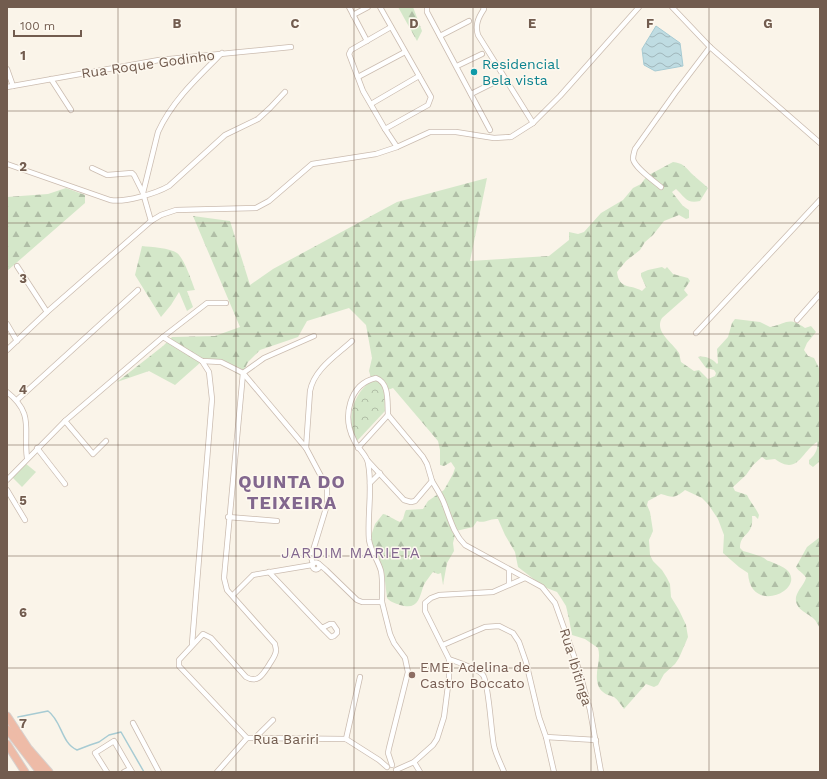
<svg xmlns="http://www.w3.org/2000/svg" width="827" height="779" viewBox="0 0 827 779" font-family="'Work Sans',sans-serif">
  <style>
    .grass { fill: #d4e7c9 }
    .forest { fill: url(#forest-firs) }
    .park { fill: url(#park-crowns) }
    .water { fill: url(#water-waves); stroke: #a7cbd3 }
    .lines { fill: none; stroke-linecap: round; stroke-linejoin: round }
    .stream { stroke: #a7cbd3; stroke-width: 1.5 }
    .minor-casing { stroke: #cbbcb0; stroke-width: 6 }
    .highway-casing { stroke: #d8d1ce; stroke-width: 9 }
    .minor { stroke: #fff; stroke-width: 4.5 }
    .highway { stroke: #eebba7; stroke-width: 7 }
    .grid { fill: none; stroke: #725c4f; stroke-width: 1; stroke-opacity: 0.55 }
    .culture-dot { fill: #0f9aa8; stroke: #fdf8ef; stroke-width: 1.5 }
    .education-dot { fill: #8d6e63; stroke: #fdf8ef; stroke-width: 1.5 }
    .labels { text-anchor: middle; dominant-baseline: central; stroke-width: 3; stroke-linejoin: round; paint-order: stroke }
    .street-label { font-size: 14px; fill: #725c4f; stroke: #fdf8ef }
    .culture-label { font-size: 14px; fill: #0d838f; stroke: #fdf8ef; text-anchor: start }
    .education-label { font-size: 14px; fill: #785e54; stroke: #fdf8ef; text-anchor: start }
    .neighbourhood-label { font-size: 15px; letter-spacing: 1px; fill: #82678e; stroke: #fdf8ef }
    .district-label { font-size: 18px; font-weight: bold; letter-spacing: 1px; fill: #82678e; stroke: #fdf8ef }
    .grid-label { font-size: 13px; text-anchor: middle; font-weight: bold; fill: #725c4f; stroke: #fdf8ef; stroke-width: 3; stroke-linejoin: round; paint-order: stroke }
  </style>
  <defs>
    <pattern id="forest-firs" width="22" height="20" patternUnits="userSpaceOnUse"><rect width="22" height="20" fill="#d4e7c9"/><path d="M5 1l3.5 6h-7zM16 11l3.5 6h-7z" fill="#b0bea6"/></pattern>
    <pattern id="park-crowns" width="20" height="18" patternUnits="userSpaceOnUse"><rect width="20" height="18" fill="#d4e7c9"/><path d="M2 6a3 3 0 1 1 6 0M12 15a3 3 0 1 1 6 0" fill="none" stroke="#b0bea6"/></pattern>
    <pattern id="water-waves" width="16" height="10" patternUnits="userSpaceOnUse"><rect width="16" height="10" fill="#bfdce2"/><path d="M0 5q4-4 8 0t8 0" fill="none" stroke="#a0b6ba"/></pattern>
  </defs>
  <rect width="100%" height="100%" fill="#faf4e9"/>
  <polygon class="grass" points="25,463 36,472 22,487 12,477"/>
  <g class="forest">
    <polygon points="398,7 413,7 422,31 417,41"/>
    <path d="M673,162C682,163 685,166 691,173C696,178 703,183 708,188L700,201C686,204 685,197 676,189L672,192L683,206L689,210V218L686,219L679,215L664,221L653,235L645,242L640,250L626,261L617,272C619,290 631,284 642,291L646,287L641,276V273L648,270L662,267L665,269L667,267L673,274L688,278L690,281L684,290L688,295L662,318C654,332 672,342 679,353C680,355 680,359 681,362L694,371L699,370L708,379L715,376L716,373L714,370L706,368L698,357C704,355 713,359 717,364L718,363L717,349L728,337L732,323L735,319L760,322L770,327C787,324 788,316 805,328L811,326L816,332L807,343L804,350L808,356L814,358L820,370V461L813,467L809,464V460C814,456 819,449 817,442C801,452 798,476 775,459L766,460L762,457L753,465L746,475L733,487L735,491L747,495C750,502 756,508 759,515L758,519L755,516H752C754,537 740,532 740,548L743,551C750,553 758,555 764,558C766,559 767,561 769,561C776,564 783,566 788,571C805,591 750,615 748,573L739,567L723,553L724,535L718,519L708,504L702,498L685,490C675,498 674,498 661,494L648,501L647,505L650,512L653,531L649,540L650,555L653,561L662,570L667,578L670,584L671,597L679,610L686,625L688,637L679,658L675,664L664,674L658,685L654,687L646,684L624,709C621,705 618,700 614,697C608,695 604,694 600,689C592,676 602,661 598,648L585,639L572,635L569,619L566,606L561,598L557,592L544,587L518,567L515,552L505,535L498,519C489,518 485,524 477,521L473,527L456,531L453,543L454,551L447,563L443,585L441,573L438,574L433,572C430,576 425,582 423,587C419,600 417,610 400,605C395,603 390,602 387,598L384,572L370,539L375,524L383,514C389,515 394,520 400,522L403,519L405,512L406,510L423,509L428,501L444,490L453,474L455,468L451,462L444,466L440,465V450L438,441L393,388L385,391L374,384L371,377L369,371L372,358L366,325L349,308L307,321L298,337L260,350L248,362L241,376L221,363L201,362L175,385L149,371L117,382L163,346L172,337L215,336L240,327L193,216L230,221L250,285L273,269L397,202L487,178L470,261L549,256L569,240V232L578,234L584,232L601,213L623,200L633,188L641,184L647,176Z"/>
    <polygon points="66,188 85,195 85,203 7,271 7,197 48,194"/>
    <path d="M142,246C151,247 170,248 177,253C184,258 192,282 195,290L187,291L193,307L187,311L179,292L171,305L161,317L135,275Z"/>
    <path d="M820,537V629C819,626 817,623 815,620C809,613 794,610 796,597C798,589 804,585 806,578C804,573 799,572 796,567L807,547Z"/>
  </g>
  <path class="park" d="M372,381C388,382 384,399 385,411L357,441C345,422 353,392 372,381Z"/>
  <polygon class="water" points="656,26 680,43 683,66 655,71 644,65 642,49"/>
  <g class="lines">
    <path class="stream" d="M18,717L48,711C62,721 61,743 77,750L90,745L99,742L109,735L121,732L144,772"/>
    <g class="minor-casing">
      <g id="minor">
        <polyline points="349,7 367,41"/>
        <polyline points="380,7 431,97 428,105 385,129"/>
        <polyline points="427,7 427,12 490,130"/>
        <path d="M483,7L484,9C478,18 475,25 478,35L533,123"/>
        <polyline points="672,7 710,47 820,143"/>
        <polyline points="353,15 368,7"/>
        <polyline points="391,27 351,50 349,54 363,91 385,129 397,147"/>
        <polyline points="440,36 469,21"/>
        <polyline points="457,66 482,54"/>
        <polyline points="7,69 13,86"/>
        <polyline points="358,77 405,52"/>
        <polyline points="51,79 71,110"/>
        <polyline points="7,87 159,60 291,47"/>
        <polyline points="471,94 497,81"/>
        <polyline points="371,104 419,76"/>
        <path d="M7,164L110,200C125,203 157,193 169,186L225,135L258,119L270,108L285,92"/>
        <polyline points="92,168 107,175 132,173 134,175 143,193"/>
        <path d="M661,187C654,181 635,168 633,159C633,155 634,153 635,149L675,93L710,47"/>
        <path d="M151,221L143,193L158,132C172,101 198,77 222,53"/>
        <polyline points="17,266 47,312"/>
        <polyline points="797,320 820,294"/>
        <polyline points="7,324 17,341"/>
        <polyline points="696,333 820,200"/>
        <polyline points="163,337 202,361 221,362 243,373 306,448"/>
        <polyline points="7,350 47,312 151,221 161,215 176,210 256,208 269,201 312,164 376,154 397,147 430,132 456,132 494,138 511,137 533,123 560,96 639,7"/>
        <path d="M7,392C35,414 23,430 27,458"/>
        <polyline points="17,400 138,290"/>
        <polyline points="65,421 93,454 106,441"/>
        <polyline points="37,448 65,484"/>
        <polyline points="358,448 388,415 423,457 427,464 432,481 415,501 411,502 404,500 368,461"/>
        <polyline points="7,480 65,421 163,337 207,303 226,303"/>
        <path d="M432,481C436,488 441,495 444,503C450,518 453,533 465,545L542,587L555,603L579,670L590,710L601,772"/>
        <polyline points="370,483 380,473"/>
        <polyline points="7,490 25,520"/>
        <polyline points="228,517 277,521"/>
        <circle cx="316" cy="566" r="3.5"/>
        <path d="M313,564L311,557L327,505V489L323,480L306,448L310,391C314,369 337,355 352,341"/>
        <path d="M319,564L326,570L357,600L362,602H382C382,592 383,581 381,571C378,560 371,552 369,540C367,514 373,489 368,463C367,455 357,448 354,440C342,417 349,384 376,378C390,383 387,403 388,415"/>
        <polyline points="269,572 322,628 331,637 334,636 337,633 337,630 333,624 330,624 322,628"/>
        <polyline points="509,584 509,570"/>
        <polyline points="233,595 253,575 312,565"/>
        <polyline points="382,602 390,634 394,643 405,658 408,672 389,748 388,753 392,765"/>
        <polyline points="192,644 212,399 209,372 202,361"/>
        <polyline points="443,645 485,627 499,626 513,633 519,642 526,662 539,717 546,737 554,772"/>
        <path d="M449,659C457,662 477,668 483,675C489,684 491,732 494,746C496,755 501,764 504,772"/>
        <polyline points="133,723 159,772"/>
        <polyline points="546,737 596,740"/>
        <path d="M247,738L179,666V660L203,634L211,638L246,677C258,684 263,674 269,665C271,661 276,656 276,650C276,648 275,646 275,644L227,590L224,578L243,373L264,358L314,336"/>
        <polyline points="255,738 273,720"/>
        <polyline points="346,739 360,677"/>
        <polyline points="346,739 379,760 387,767"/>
        <polyline points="414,762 420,772"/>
        <polyline points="396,770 414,762 433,745 437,739 444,717 449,678 449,659 425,611 425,603 431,598 439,595 493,592 525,578"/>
        <polyline points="107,772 95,753 114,741 132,772"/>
        <polyline points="124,772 130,769"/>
        <polyline points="217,772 247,738 346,739"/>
      </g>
    </g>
    <g class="highway-casing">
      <g id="highway">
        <polyline points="7,716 28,748 49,772"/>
        <polyline points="7,729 40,772"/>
        <polyline points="7,744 25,772"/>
      </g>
    </g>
    <use href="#minor" class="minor"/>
    <use href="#highway" class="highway"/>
  </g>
  <path class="grid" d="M118,7V772M236,7V772M354,7V772M473,7V772M591,7V772M709,7V772M7,111H820M7,223H820M7,334H820M7,445H820M7,556H820M7,668H820"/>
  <circle class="culture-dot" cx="474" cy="72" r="4"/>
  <circle class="education-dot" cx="412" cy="675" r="4"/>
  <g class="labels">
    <g class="street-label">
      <text transform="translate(148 64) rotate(-8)">Rua Roque Godinho</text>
      <text transform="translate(576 667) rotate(73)">Rua Ibitinga</text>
      <text x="286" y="739">Rua Bariri</text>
    </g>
    <g class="culture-label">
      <text x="482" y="64">Residencial<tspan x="482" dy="16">Bela vista</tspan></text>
    </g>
    <g class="education-label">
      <text x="420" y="667">EMEI Adelina de<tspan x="420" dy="16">Castro Boccato</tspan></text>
    </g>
    <g class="neighbourhood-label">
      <text x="351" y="553">JARDIM MARIETA</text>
    </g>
    <g class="district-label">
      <text x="292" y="481">QUINTA DO<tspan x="292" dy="21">TEIXEIRA</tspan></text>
    </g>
  </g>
  <g class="grid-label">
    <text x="177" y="28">B</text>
    <text x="295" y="28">C</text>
    <text x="414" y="28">D</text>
    <text x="532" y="28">E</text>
    <text x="650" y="28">F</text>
    <text x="768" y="28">G</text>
    <text x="23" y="60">1</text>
    <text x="23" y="171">2</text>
    <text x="23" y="283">3</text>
    <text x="23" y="394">4</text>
    <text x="23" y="505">5</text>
    <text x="23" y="617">6</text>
    <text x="23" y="728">7</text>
  </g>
  <rect width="827" height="779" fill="none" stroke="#725c4f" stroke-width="16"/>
  <path d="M14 30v6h67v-6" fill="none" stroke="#725c4f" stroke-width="2"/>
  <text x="20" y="30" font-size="12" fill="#725c4f" stroke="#fdf8ef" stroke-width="3" paint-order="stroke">100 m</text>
</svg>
